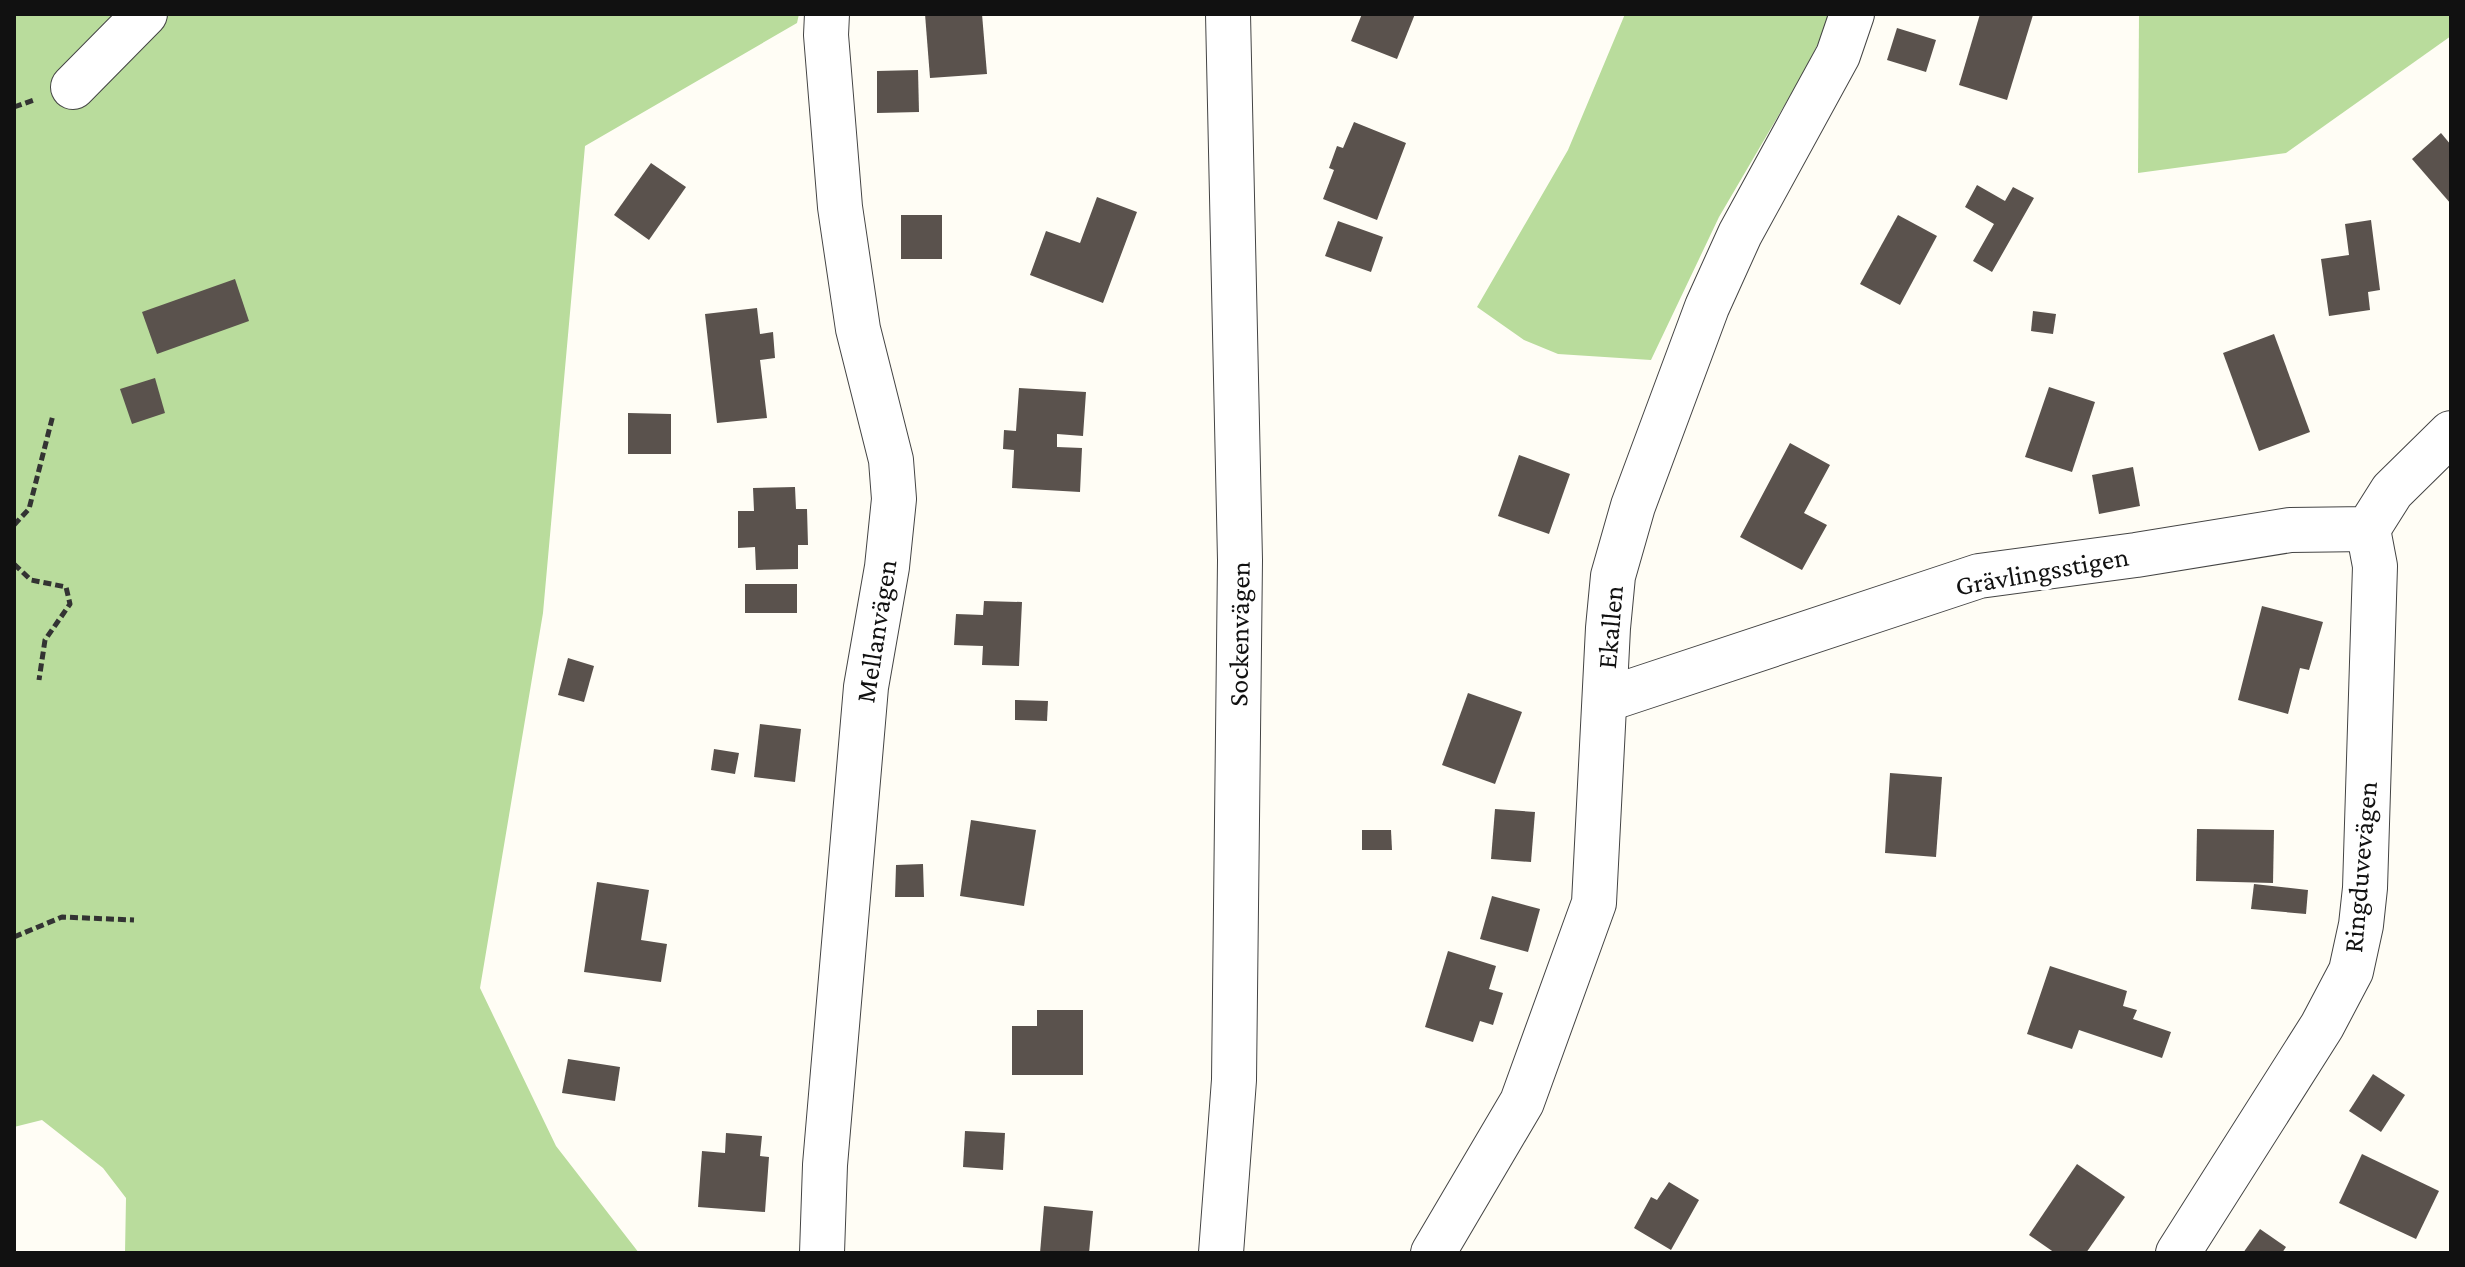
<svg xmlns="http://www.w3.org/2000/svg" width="2465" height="1267" viewBox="0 0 2465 1267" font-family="'Crimson Pro',serif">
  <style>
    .forest { fill: #b9dc9c }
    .building { fill: #5a524d }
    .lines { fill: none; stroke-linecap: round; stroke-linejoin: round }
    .minor-casing { stroke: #444; stroke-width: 46 }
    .path { stroke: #333; stroke-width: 5; stroke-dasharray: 8 4; stroke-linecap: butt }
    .minor { stroke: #fff; stroke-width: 44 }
    .labels { text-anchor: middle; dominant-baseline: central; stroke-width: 8; stroke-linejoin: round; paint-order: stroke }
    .street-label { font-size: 28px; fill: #111; stroke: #fff }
  </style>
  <rect width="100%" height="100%" fill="#fffdf5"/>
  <g class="forest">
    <polygon points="14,14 799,14 797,23 585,146 543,613 480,988 556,1146 639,1253 125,1253 126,1198 103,1168 42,1120 14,1127"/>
    <polygon points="1625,14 1833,14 1801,77 1719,217 1651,360 1558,354 1524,340 1477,307 1568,150"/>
    <polygon points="2139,14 2451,14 2451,36 2286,153 2138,173"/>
  </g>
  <g class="building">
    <polygon points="925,14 982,14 987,74 930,78"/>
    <polygon points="1362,14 1415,14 1397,59 1351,41"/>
    <polygon points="1980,14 2033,15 2007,100 1959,85"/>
    <polygon points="1897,28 1936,40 1926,72 1887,60"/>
    <polygon points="918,70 919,112 877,113 877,71"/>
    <polygon points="1354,122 1406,143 1377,220 1323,199 1334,170 1329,168 1337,146 1343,148"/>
    <polygon points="2441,133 2451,145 2451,204 2412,159"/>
    <polygon points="651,163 686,187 649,240 614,215"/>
    <polygon points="1977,185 2005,201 2013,187 2034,198 1992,272 1973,261 1994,224 1965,207"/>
    <polygon points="1097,197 1137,212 1103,303 1030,275 1046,231 1080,243"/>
    <rect x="901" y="215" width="41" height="44"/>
    <polygon points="1898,215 1937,236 1900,305 1860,284"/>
    <polygon points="2371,220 2380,290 2368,292 2370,310 2329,316 2321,259 2349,255 2345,224"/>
    <polygon points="1338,221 1383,237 1371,272 1325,256"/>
    <polygon points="235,279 249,321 157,354 142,312"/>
    <polygon points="757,308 760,334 773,332 775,358 760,360 767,418 717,423 705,314"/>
    <polygon points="2033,311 2056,314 2053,334 2031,331"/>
    <polygon points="2274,334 2310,432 2259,451 2223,353"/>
    <polygon points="155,378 165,413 132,424 120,389"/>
    <polygon points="2049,387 2095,402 2072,472 2025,457"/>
    <polygon points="1019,388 1086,392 1083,436 1057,434 1057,447 1082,448 1080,492 1012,488 1014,450 1003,449 1004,430 1016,431"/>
    <polygon points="628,413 671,414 671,454 628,454"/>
    <polygon points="1790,443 1830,465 1804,513 1827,525 1802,570 1740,537"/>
    <polygon points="1519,455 1570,474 1549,534 1498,516"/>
    <polygon points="2133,467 2140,506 2099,514 2092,475"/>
    <polygon points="795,487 796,509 807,509 808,545 798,545 798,569 756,570 755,547 738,548 738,511 754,511 753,488"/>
    <rect x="745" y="584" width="52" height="29"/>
    <polygon points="984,601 1022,602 1019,666 982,665 983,646 954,645 956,614 983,615"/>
    <polygon points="2262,606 2323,622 2309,670 2300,668 2288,714 2238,700"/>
    <polygon points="568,658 594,666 584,702 558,695"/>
    <polygon points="1468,693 1522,712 1495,784 1442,765"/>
    <polygon points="1015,700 1048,701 1047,721 1015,720"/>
    <polygon points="760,724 801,729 795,782 754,777"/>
    <polygon points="714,749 739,753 735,774 711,770"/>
    <polygon points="1890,773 1942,777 1936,857 1885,853"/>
    <polygon points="1495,809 1535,812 1531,862 1491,859"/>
    <polygon points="971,820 1036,830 1024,906 960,896"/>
    <polygon points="2197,829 2274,830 2273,883 2196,881"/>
    <polygon points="1362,830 1391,830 1392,850 1362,850"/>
    <polygon points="923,864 924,897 895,897 896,865"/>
    <polygon points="597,882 649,890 641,940 667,944 661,982 584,972"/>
    <polygon points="2254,884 2308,890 2306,914 2251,909"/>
    <polygon points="1492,896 1540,909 1528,952 1480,939"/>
    <polygon points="1448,951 1496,966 1489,989 1503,993 1493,1025 1480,1021 1473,1042 1425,1027"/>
    <polygon points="2050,966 2127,991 2123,1006 2137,1010 2133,1019 2171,1032 2162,1058 2079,1030 2072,1049 2027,1034"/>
    <polygon points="1037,1010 1083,1010 1083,1075 1012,1075 1012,1026 1037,1026"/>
    <polygon points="568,1059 620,1067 615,1101 562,1093"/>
    <polygon points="2373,1074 2405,1095 2381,1132 2349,1111"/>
    <polygon points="965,1131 1005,1133 1003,1170 963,1167"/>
    <polygon points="726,1133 762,1136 760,1156 769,1157 765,1212 698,1207 702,1151 725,1153"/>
    <polygon points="2362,1154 2439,1191 2416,1239 2339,1203"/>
    <polygon points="2077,1164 2125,1197 2086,1253 2055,1253 2029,1235"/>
    <polygon points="1669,1182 1699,1200 1671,1250 1634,1228 1651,1197 1657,1200"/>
    <polygon points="1044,1206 1093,1211 1089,1253 1040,1253"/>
    <polygon points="2260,1229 2286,1247 2282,1253 2243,1253"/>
  </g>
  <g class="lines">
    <g class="minor-casing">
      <g id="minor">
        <polyline points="73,87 145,14"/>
        <polyline points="1605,700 1979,576 2136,555 2290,530 2368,529 2392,491 2451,433"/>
        <polyline points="822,1253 825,1165 866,687 887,567 894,499 891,460 858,329 840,207 826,35 827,14"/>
        <polyline points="1221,1253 1234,1080 1240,560 1228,14"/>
        <polyline points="1433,1253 1522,1102 1594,903 1608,628 1613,576 1633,506 1707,307 1740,234 1838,55 1852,14"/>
        <polyline points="2178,1253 2322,1026 2351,971 2361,925 2365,888 2375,566 2368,529"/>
      </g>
    </g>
    <g class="path">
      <polyline points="14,107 34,100"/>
      <polyline points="14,525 29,509 53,415"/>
      <polyline points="14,564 31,580 66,587 70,604 45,640 39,680"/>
      <polyline points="14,937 62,917 134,920"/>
    </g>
    <use href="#minor" class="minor"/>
  </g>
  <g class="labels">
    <g class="street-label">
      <text transform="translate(2042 571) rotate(-10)">Grävlingsstigen</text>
      <text transform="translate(1610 627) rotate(-85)">Ekallen</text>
      <text transform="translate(876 631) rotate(-81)">Mellanvägen</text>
      <text transform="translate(1239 634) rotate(-89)">Sockenvägen</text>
      <text transform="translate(2360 867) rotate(-85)">Ringduvevägen</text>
    </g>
  </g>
  <rect width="2465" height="1267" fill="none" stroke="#111111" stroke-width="32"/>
</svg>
